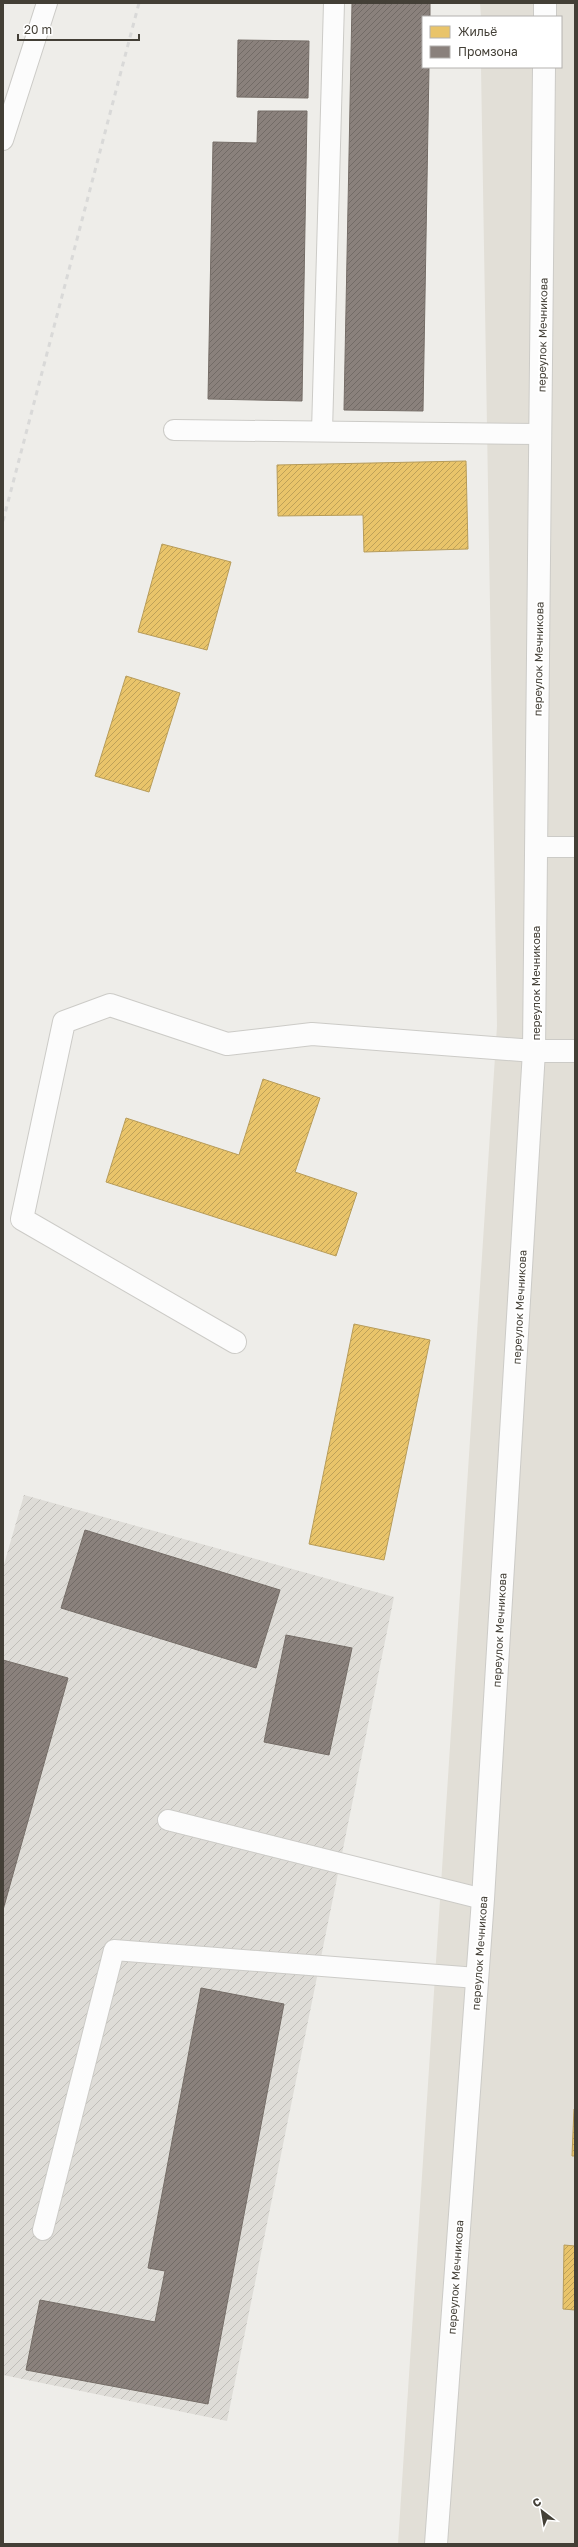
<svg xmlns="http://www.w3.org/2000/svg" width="578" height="2547" viewBox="0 0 578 2547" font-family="'Golos Text',sans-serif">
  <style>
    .residential { fill: #e2dfd7 }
    .industrial { fill: url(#industrial-furrows) }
    .homes { fill: url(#homes-hatch); stroke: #b79c5a }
    .industry { fill: url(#industry-hatch); stroke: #756d67 }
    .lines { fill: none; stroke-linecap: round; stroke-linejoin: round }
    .service-casing { stroke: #cccbc7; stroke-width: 22 }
    .minor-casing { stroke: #cccbc7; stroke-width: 24 }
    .tertiary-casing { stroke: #cccbc7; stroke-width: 24 }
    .service { stroke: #fcfcfc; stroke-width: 20 }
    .minor { stroke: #fcfcfc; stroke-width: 22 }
    .tertiary { stroke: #fcfcfc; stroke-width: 22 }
    .rail { stroke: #d9d9d8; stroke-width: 3; stroke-dasharray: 5 5; stroke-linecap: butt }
    .labels { text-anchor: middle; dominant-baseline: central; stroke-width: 4; stroke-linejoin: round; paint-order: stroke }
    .street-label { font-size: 11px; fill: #433f36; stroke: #fff }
  </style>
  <defs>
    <pattern id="industrial-furrows" width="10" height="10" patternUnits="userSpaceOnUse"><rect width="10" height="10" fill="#dedcd7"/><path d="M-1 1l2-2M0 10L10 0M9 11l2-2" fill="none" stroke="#c0beb9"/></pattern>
    <pattern id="homes-hatch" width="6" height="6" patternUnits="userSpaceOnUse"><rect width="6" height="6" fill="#e9c46a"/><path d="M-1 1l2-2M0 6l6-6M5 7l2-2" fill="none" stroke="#bea158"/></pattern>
    <pattern id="industry-hatch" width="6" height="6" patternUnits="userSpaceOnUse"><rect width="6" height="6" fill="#8a817c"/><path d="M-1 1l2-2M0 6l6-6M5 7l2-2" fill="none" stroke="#726b66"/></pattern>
  </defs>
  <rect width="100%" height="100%" fill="#eeede9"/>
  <polygon class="residential" points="480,3 575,3 575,2544 398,2544 497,1026 481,67 561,67 561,17 481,17"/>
  <polygon class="industrial" points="24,1495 394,1597 227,2421 3,2375 3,1568"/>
  <g class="homes">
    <polygon points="466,461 468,549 364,552 363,515 278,516 277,465"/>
    <polygon points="162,544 231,562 207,650 138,632"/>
    <polygon points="126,676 180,693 149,792 95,776"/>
    <polygon points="263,1079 320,1098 295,1172 357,1193 336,1256 106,1182 126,1118 239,1155"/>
    <polygon points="354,1324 430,1340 384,1560 309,1544"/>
    <polygon points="574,2109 575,2109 575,2156 572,2156"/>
    <polygon points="564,2245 575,2246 575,2310 563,2309"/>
  </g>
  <g class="industry">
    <polygon points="352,3 430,3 430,17 423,17 423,67 429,67 423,411 344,410"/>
    <polygon points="238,40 309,41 308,98 237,97"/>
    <polygon points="258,111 307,111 302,401 208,399 213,142 257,143"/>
    <polygon points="85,1530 280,1590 256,1668 61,1608"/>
    <polygon points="286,1635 352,1648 329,1755 264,1742"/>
    <polygon points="3,1660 68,1678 3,1910"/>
    <polygon points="201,1988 284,2004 208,2404 26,2370 40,2300 155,2322 165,2271 148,2268"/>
  </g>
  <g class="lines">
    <g class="service-casing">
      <g id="service">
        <polyline points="3,140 47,3"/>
        <polyline points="174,430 541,434"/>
        <polyline points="322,431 334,3"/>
        <polyline points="536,847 575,847"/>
        <polyline points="168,1820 483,1899"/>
        <polyline points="43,2230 114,1950 477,1978"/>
      </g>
    </g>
    <g class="minor-casing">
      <polyline id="minor" points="235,1342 22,1219 64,1022 110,1005 227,1044 312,1034 534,1051 575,1051"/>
    </g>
    <g class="tertiary-casing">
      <g id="tertiary">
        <polyline points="545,17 545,3"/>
        <polyline points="436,2544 483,1899 534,1051 544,67"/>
      </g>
    </g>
    <use href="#service" class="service"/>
    <use href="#minor" class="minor"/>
    <use href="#tertiary" class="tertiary"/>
    <polyline class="rail" points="3,521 139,3"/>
  </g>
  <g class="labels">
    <g class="street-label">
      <text transform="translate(542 335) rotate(-89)">переулок Мечникова</text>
      <text transform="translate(538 659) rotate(-89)">переулок Мечникова</text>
      <text transform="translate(535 983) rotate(-90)">переулок Мечникова</text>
      <text transform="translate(519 1307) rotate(-87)">переулок Мечникова</text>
      <text transform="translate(499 1630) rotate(-87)">переулок Мечникова</text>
      <text transform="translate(479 1953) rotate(-86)">переулок Мечникова</text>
      <text transform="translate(455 2277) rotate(-86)">переулок Мечникова</text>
    </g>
  </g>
  <rect width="578" height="2547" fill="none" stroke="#433f36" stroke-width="8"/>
  <rect x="422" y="16" width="140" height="52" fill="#ffffff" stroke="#b4b2af"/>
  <rect x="430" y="26" width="20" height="12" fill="#e9c46a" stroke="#b4b2af"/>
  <text x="458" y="36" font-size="12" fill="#433f36">Жильё</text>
  <rect x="430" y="46" width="20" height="12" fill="#8a817c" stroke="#b4b2af"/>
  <text x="458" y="56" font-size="12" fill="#433f36">Промзона</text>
  <g transform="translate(542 2511) rotate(329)" stroke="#ffffff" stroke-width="3" paint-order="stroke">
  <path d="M0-3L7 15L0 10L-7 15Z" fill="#433f36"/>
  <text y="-6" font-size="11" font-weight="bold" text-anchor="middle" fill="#433f36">С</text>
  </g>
  <path d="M18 34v6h121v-6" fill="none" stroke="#433f36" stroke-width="2"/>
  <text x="24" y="34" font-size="12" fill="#433f36" stroke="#ffffff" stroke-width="3" paint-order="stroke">20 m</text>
</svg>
